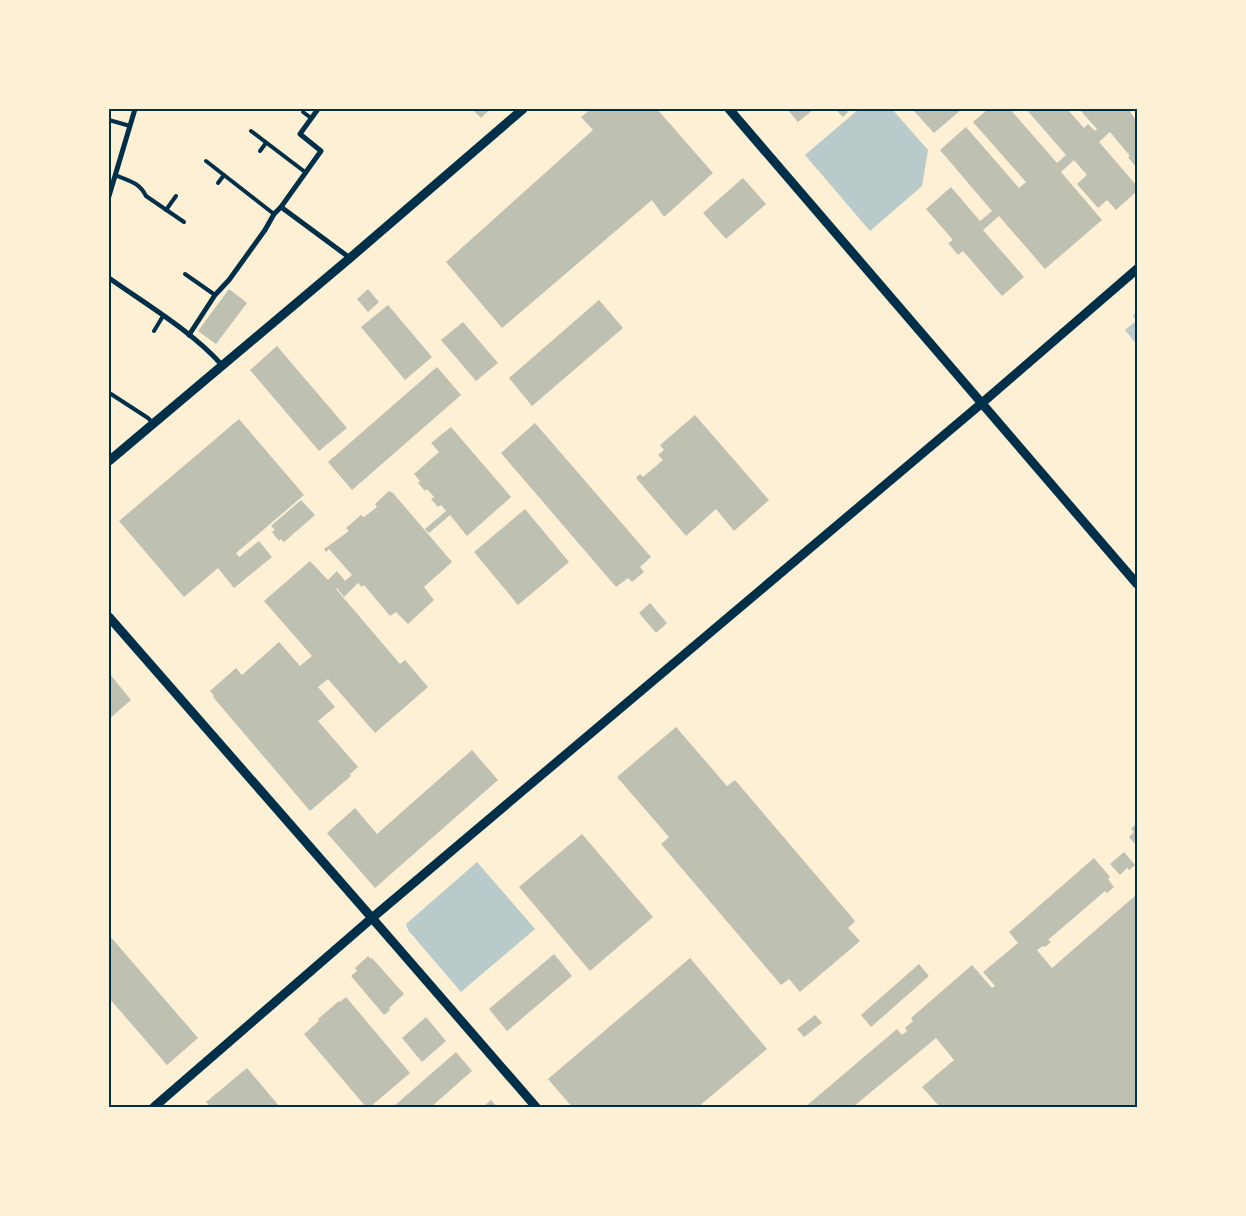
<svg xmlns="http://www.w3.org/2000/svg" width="1246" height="1216" viewBox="0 0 1246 1216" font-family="'Varela Round',sans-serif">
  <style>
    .green { fill: #b9caca }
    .building { fill: #bec0b2 }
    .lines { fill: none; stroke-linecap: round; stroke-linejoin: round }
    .service { stroke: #003049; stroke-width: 4 }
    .minor { stroke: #003049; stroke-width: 5 }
    .tertiary { stroke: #003049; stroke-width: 9 }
    .neatline { fill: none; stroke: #003049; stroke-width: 2 }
  </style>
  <rect width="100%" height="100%" fill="#fdf0d5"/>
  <g class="green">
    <polygon points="859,109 892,109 928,150 922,186 870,231 805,155"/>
    <polygon points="1137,312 1137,345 1125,330 1136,321 1133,315"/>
    <polygon points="477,862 535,929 461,992 408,930 406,924"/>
  </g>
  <g class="building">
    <polygon points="472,109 490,109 481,118"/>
    <polygon points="591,109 657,109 713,173 664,217 652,200 502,328 446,262 593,130 581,117"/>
    <polygon points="787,109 814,109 798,122"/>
    <polygon points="840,109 844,109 848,112 843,117 837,111"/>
    <polygon points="912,109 962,109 934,133"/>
    <polygon points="988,109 1010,109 1057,163 1066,155 1026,109 1067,109 1084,128 1088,124 1095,131 1097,129 1079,109 1134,109 1130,112 1137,121 1137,168 1128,157 1130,156 1110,132 1099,142 1137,186 1137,191 1116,210 1107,200 1098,208 1077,184 1087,175 1074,160 1061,172 1102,220 1045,269 999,216 983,230 1024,277 1002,296 963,251 958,255 948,243 953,240 926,209 951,187 980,221 992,211 940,150 966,127 1019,188 1026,182 973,122"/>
    <polygon points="743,178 766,204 726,239 703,213"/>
    <polygon points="229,289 247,303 216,344 198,331"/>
    <polygon points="368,289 379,302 368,312 357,299"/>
    <polygon points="599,300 623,328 532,406 509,378"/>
    <polygon points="388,305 432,357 405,380 361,327"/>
    <polygon points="463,322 498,363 476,381 441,340"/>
    <polygon points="277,346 347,428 319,451 250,370"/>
    <polygon points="437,367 461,395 352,490 328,462"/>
    <polygon points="695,415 769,500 734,531 716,509 686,536 636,478 640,474 643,477 663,460 658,455 664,450 660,445"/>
    <polygon points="239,419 304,495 236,553 239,557 259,541 272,557 234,588 218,568 184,597 119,521"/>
    <polygon points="535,423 651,557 640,567 644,572 632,582 628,578 616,587 501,453"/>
    <polygon points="451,427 511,497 467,536 450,515 429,533 425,529 446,511 441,505 438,507 431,499 434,497 427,489 425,491 418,483 420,481 414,474 439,452 431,443"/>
    <polygon points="389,491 393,493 452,562 424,587 434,600 408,624 396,612 390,616 364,585 362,587 358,583 344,597 337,588 336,589 400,664 405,660 428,687 375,733 328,679 318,687 335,707 318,721 358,767 350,774 351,776 310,811 213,697 214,696 210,691 236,668 242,675 279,642 300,666 312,656 264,601 310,561 328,580 337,571 345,581 352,575 329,549 326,552 324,549 349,531 346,528 361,515 364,517 377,507 375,504"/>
    <polygon points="301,500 315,515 284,542 281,539 279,541 272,532 275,530 271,526"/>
    <polygon points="525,509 569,562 518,605 474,552"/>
    <polygon points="650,603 667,623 656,633 639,613"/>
    <polygon points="109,673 131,700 109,719"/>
    <polygon points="676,727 727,786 735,780 855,921 848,928 860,941 800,992 789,979 781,985 661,844 669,837 617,777"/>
    <polygon points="472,750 498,780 375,888 327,833 355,808 377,834"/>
    <polygon points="1137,823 1137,846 1129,837 1134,832 1131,829"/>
    <polygon points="582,834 653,917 590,971 519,887"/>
    <polygon points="1124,852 1135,865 1129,870 1127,868 1120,875 1110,864"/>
    <polygon points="1094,858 1110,877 1108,879 1114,887 1107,893 1105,891 1048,940 1051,942 1045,947 1043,946 1037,950 1052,968 1136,895 1137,896 1137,1107 940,1107 922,1087 954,1060 936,1038 853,1107 805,1107 897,1029 902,1035 907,1031 905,1028 913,1021 911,1018 972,965 992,988 995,986 983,972 1018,943 1009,932"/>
    <polygon points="109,935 198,1038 167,1065 109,998"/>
    <polygon points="554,954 572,976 507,1031 489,1009"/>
    <polygon points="368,956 371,959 372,958 404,994 389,1008 390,1010 384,1015 351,976 357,971 355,968"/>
    <polygon points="690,958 767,1049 698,1107 572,1107 548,1079"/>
    <polygon points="919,964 929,976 871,1027 861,1015"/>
    <polygon points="346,997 410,1073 370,1107 366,1107 304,1034 319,1021 318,1019 339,1001 340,1002"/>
    <polygon points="815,1015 822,1023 804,1037 797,1029"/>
    <polygon points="426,1017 446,1041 422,1062 402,1038"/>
    <polygon points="456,1052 472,1071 431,1107 393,1107"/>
    <polygon points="247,1068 280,1107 211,1107 206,1102"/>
    <polygon points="491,1100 497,1107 483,1107"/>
  </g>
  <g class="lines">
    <g class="service">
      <polyline points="303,112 311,118"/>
      <polyline points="109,120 130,126"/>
      <polyline points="251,131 305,172"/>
      <polyline points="260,151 266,143"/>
      <polyline points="206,161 274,214"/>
      <path d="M115,175C129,181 139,182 146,196L184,222"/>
      <polyline points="218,183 224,175"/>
      <polyline points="166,210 176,196"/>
      <polyline points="185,274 215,295"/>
      <polyline points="154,331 163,316"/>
      <polyline points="111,394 148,418 153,423"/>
    </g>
    <g class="minor">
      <polyline points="109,196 135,109"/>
      <polyline points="281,207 350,258"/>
      <path d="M109,278C147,305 190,330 222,365"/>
      <polyline points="189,335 215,295 229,280 265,230 274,214 281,207 321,151 300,134 318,109"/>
    </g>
    <g class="tertiary">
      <polyline points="729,109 1137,584"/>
      <polyline points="109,461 350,258 523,109"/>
      <polyline points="109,617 372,918 536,1107"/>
      <polyline points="154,1107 372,918 982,403 1137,269"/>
    </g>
  </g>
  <rect width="1246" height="1216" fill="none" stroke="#fdf0d5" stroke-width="220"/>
  <rect x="110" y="110" width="1026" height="996" class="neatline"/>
</svg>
